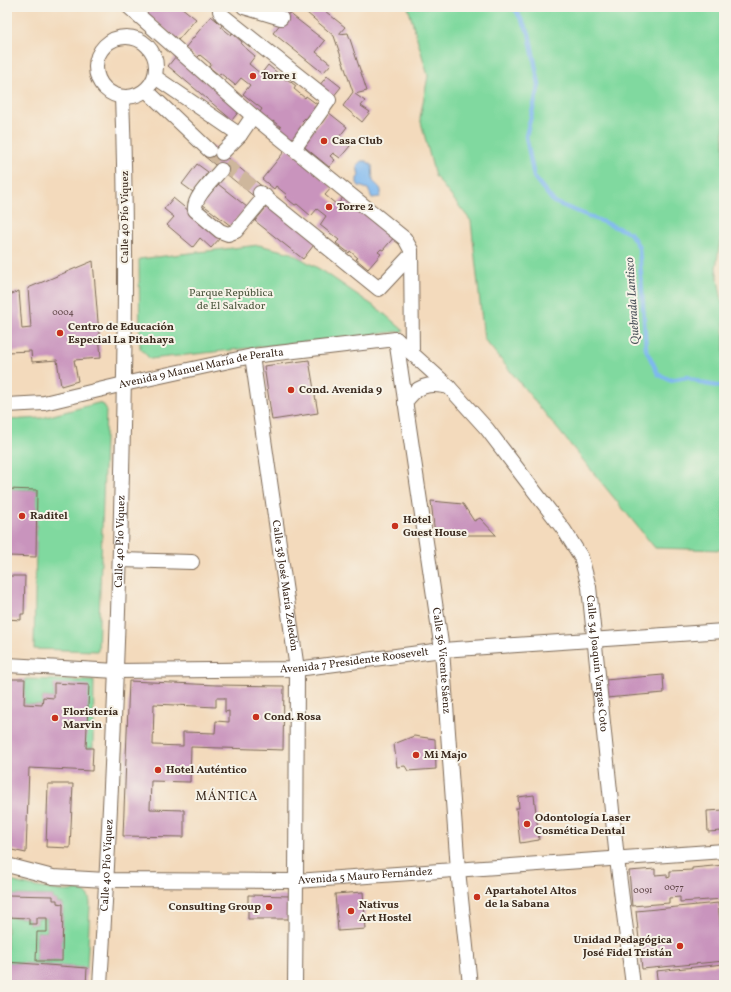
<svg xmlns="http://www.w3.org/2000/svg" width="731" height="992" viewBox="0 0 731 992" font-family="Vollkorn,serif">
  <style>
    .green { fill: #80d99f; stroke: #5e825e }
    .water { fill: #7eb8ef; stroke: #5c7186 }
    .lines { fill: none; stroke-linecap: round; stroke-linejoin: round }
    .stream { stroke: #7eb8ef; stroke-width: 4.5 }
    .building { fill: #c994bd; fill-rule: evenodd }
    .minor-tunnel { stroke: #ceb79c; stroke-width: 14; stroke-dasharray: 14 7; stroke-linecap: butt }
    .minor-casing { stroke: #7b6855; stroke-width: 16 }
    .minor { stroke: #fff; stroke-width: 14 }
    .poi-dot { fill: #c8321e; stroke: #f7f3e8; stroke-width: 1.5 }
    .labels { text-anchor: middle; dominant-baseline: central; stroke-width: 4; stroke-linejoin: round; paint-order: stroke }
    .number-label { font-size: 9px; fill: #5e4446 }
    .poi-label { font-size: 11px; font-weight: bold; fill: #3b2a1e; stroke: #f7f3e8; text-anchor: start }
    .street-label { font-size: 11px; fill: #3b2a1e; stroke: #f7f3e8 }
    .park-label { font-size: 11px; fill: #4c563e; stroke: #f7f3e8 }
    .water-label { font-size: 12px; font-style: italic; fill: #4f555d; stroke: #f7f3e8 }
    .neighbourhood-label { font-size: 12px; letter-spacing: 1px; fill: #3b2a1e; stroke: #f7f3e8 }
  </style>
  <rect width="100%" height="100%" fill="#f7f3e8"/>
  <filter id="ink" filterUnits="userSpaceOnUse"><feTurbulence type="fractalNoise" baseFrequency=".025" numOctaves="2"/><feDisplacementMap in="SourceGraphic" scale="8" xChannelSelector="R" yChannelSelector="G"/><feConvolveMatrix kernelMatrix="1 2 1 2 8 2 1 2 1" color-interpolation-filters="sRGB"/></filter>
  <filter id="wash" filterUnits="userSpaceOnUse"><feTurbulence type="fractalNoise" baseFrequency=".012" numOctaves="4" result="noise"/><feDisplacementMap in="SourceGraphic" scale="16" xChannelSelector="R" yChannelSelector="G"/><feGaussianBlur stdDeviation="0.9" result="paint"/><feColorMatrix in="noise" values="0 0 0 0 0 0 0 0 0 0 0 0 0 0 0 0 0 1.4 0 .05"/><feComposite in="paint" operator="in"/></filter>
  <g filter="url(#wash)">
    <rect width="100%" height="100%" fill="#f3dabc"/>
    <g class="green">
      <polygon points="408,7 724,7 724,214 716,268 724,312 724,550 655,548 484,339 471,221 435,176 420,118 428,76"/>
      <polygon points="259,245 291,253 323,271 381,311 404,331 150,359 140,348 139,259"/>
      <polygon points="98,403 104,405 106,409 98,651 34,649 37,490 7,489 7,420 42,418"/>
      <polygon points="25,679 94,681 93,748 86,748 54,684 54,698 43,697 42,705 24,704"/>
      <path d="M7,880C25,885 43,889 62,891C69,892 78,889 84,892C89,895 90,900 90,905L87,968L7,962V917L29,918V924H37V918H47V932H37L36,961H61L63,904L57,903V900H53V896L8,895V884H7Z"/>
    </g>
    <path class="water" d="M361,161H366L372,165L373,181C377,186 384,188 380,197L372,198L368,189L359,186L357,183V178L359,176L357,165Z"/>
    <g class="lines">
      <polyline class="stream" points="514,7 529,33 539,85 526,136 534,177 554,202 630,233 639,247 646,349 658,374 670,380 687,377 705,384 724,387"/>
    </g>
    <g id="blocks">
      <g class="building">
        <polygon points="138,7 181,7 196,19 178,40"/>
        <polygon points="300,7 320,7 345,27 339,34 348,33 367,91 355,94 365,101 361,106 370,112 362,122 343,106 353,92 334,36"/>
        <polygon points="289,13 325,41 316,52 331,64 323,73 273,33"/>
        <polygon points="211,16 222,25 221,27 231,35 232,33 242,42 241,44 255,56 249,64 261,74 268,65 286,80 287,79 296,86 294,89 305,98 306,96 318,105 306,119 305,118 302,121 305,123 292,139 280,129 281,127 273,121 272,123 260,112 262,109 243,94 250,85 241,78 235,85 220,73 219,75 209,67 211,64 200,55 197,58 185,48"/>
        <polygon points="176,56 240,110 232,120 168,66"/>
        <polygon points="327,76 341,87 333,97 319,86"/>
        <polygon points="328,112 347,127 339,137 350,146 340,158 333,153 330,156 335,160 329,167 301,144"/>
        <polygon points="213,146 264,188 256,198 204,156"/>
        <polygon points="288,147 332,187 325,195 337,205 344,196 395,236 383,250 381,249 378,252 381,254 368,269 356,259 358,258 350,251 349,253 336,243 339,240 320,225 326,216 317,209 311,216 297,204 295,205 285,197 287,195 276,186 274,189 262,179"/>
        <polygon points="197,164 208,172 193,192 182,184"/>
        <polygon points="218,184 247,207 231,226 202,204"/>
        <polygon points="173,198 221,237 211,248 200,238 193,247 167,225 174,217 164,209"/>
        <polygon points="270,203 317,241 303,259 255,221"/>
        <polygon points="93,261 101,358 74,360 78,381 61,386 57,360 32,362 31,351 7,352 7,296 19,291 22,329 31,328 28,288"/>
        <polygon points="309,360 318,413 272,420 264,366"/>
        <polygon points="7,489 37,490 36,557 9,556 9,562 7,563"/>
        <polygon points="431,501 463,504 474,521 480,518 496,535 435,535"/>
        <polygon points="7,576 25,576 24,614 21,614 21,620 7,619"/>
        <polygon points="663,675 664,693 606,698 605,680"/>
        <polygon points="7,679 25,679 24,704 42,705 43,697 54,698 54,683 89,685 86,748 93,748 92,771 29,768 26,853 7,849"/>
        <path d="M129,681L216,685L284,686L283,750L191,747L190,782L151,781L150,809L184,810V837L123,836ZM216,698H225V712L229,711V722L216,721L215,733L183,732V746L153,745L154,704L216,707Z"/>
        <polygon points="414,736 435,739 436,769 408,771 405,766 397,767 394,744"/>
        <polygon points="48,784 73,784 70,848 46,847"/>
        <polygon points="534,795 539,840 520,843 516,808 519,808 518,797"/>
        <polygon points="724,810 724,828 722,831 708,832 707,811"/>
        <polygon points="724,865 724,899 680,902 680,897 669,898 669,903 632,906 629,871 655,869 655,875 667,874 667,878 670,877 670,871 692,870 692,868"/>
        <polygon points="363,892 366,929 338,931 335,894"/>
        <polygon points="7,895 53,896 53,900 57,900 57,903 63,904 62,961 36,961 37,932 47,932 47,918 37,918 37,924 29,924 29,918 7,917"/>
        <polygon points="248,895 290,896 290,919 248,919"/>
        <polygon points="718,903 724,961 642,969 636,911"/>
        <polygon points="7,962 87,968 86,985 7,985"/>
        <polygon points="724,964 724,985 658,985 656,971"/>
      </g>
    </g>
  </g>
  <g filter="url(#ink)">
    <use href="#blocks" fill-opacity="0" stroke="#7b6855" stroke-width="1"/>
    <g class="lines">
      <polyline class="minor-tunnel" points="209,150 260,193"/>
      <g class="minor-casing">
        <g id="minor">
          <polyline points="129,7 253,116"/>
          <polyline points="220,7 220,11 222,15 329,100 294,149"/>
          <polyline points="244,7 281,18"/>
          <circle cx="126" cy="67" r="30"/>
          <polyline points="155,77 240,135"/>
          <polyline points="146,90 209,150"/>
          <polyline points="222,153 240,135 253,116 405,239 411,250 412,353"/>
          <path d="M221,170C213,180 193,197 195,210L220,231L228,234L236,231L265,196"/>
          <polyline points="260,193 379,289 410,256"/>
          <path id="s1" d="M396,339L449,387L487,429L564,530L581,557L589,587L617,859L633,985"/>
          <path id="s2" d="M396,339L442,650L458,870L470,985"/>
          <path id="s3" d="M252,356L297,669L296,881L295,985"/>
          <path d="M405,403C416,386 428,382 449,387"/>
          <path id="s4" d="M7,405L44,403L124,384L252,356L396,339"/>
          <polyline points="120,560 192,562"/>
          <path id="s5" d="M7,665L117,671L297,669L442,650L724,631"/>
          <path id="s6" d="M7,865L53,877L106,880L296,881L724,851"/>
          <path id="s7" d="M100,985C111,814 118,643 122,472C125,347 127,222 122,97"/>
        </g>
      </g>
      <use href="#minor" class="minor"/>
    </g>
  </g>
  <g class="poi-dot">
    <circle cx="253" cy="76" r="4"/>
    <circle cx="324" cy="141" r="4"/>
    <circle cx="329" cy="207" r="4"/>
    <circle cx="60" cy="333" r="4"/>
    <circle cx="291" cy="390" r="4"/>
    <circle cx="22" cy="516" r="4"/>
    <circle cx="395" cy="526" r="4"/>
    <circle cx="256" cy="717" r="4"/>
    <circle cx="55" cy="718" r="4"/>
    <circle cx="416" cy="755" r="4"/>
    <circle cx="158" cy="770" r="4"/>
    <circle cx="527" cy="824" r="4"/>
    <circle cx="477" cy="897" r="4"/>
    <circle cx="269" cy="907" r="4"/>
    <circle cx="351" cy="911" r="4"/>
    <circle cx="680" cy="946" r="4"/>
  </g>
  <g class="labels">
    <g class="number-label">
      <text x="63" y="312">0004</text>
      <text x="674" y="887">0077</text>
      <text x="643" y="890">0091</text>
    </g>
    <g class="poi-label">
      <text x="261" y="76">Torre 1</text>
      <text x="332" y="141">Casa Club</text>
      <text x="337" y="207">Torre 2</text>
      <text x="68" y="327">Centro de Educación<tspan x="68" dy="13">Especial La Pitahaya</tspan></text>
      <text x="299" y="390">Cond. Avenida 9</text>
      <text x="30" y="516">Raditel</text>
      <text x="403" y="520">Hotel<tspan x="403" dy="13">Guest House</tspan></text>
      <text x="63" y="712">Floristería<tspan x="63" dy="13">Marvin</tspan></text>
      <text x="264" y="717">Cond. Rosa</text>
      <text x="424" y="755">Mi Majo</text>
      <text x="166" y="770">Hotel Auténtico</text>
      <text x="535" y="818">Odontología Laser<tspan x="535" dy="13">Cosmética Dental</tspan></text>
      <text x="485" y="891">Apartahotel Altos<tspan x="485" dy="13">de la Sabana</tspan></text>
      <text x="359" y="905">Nativus<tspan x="359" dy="13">Art Hostel</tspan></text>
      <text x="261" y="907" text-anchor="end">Consulting Group</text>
      <text x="672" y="940" text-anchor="end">Unidad Pedagógica<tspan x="672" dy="13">José Fidel Tristán</tspan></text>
    </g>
    <g class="street-label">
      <text transform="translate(125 217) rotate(-90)">Calle 40 Pío Víquez</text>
      <text stroke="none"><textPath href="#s4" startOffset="198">Avenida 9 Manuel María de Peralta</textPath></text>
      <text stroke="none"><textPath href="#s7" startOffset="444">Calle 40 Pío Víquez</textPath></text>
      <text stroke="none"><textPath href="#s3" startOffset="232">Calle 38 José María Zeledón</textPath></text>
      <text stroke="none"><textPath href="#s5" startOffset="348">Avenida 7 Presidente Roosevelt</textPath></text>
      <text stroke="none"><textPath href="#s2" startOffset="325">Calle 36 Vicente Sáenz</textPath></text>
      <text stroke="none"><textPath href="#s1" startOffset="395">Calle 34 Joaquín Vargas Coto</textPath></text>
      <text stroke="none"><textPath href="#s7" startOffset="120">Calle 40 Pío Víquez</textPath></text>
      <text stroke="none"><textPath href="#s6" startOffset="360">Avenida 5 Mauro Fernández</textPath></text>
    </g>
    <g class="park-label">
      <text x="231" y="293">Parque República<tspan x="231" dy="13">de El Salvador</tspan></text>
    </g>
    <g class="water-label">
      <text transform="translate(633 301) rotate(-94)">Quebrada Lantisco</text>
    </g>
    <g class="neighbourhood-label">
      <text x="227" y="797">MÁNTICA</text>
    </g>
  </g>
  <rect width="731" height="992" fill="none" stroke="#f7f3e8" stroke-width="24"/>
</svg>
